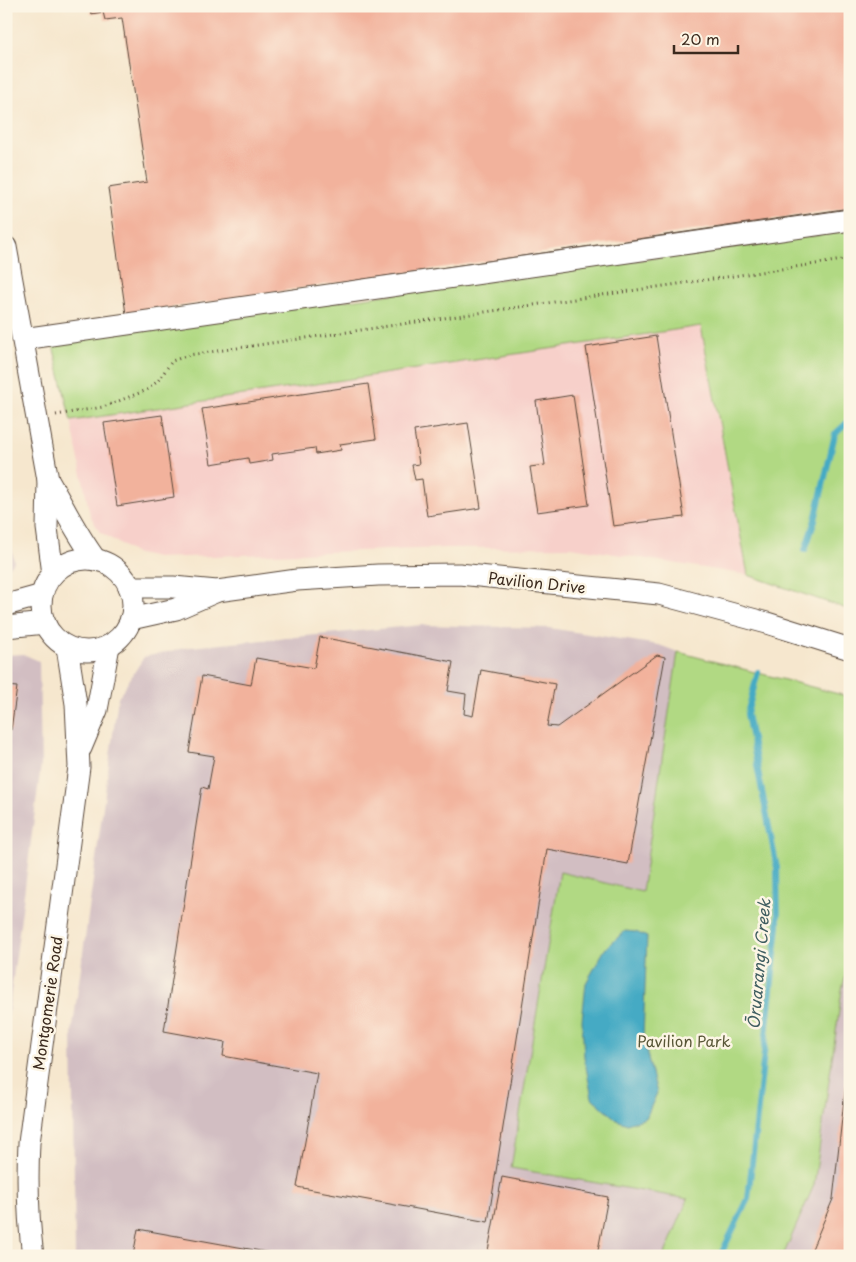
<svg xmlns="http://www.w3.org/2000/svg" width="856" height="1262" viewBox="0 0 856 1262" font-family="'Playpen Sans',sans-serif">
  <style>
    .built { fill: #f7d0ca }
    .industrial { fill: #d2bec2 }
    .green { fill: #b1d983; stroke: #768250 }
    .water { fill: #44aac4; stroke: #406a71 }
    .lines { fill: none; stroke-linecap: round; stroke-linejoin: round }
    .stream { stroke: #44aac4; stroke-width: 6 }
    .building { fill: #f2b29c }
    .minor-casing { stroke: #574638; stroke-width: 23 }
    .path { stroke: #574638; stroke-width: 3; stroke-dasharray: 1 4; stroke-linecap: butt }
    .minor { stroke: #fff; stroke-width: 21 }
    .labels { text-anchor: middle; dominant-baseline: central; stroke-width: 5; stroke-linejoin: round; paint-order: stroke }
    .street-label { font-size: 15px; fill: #3b2a1e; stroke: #fcf5e5 }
    .park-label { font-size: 15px; fill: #585637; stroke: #fcf5e5 }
    .water-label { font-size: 16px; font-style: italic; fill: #3f5d60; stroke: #fcf5e5 }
  </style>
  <rect width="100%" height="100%" fill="#fcf5e5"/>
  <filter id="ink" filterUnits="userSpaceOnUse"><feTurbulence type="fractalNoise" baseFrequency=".02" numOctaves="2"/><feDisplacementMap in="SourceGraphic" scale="10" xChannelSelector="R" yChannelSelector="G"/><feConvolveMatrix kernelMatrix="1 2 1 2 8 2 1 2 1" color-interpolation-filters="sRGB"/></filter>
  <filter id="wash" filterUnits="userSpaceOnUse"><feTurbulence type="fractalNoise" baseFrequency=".0096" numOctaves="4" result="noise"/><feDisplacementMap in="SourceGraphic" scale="20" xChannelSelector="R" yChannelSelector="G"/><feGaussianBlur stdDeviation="1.12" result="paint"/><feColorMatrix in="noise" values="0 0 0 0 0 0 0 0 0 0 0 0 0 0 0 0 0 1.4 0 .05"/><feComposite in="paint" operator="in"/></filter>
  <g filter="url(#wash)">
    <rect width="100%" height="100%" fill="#f6e7ce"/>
    <polygon class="built" points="701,326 717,417 748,575 571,547 448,548 156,558 134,553 99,531 90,515 71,420"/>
    <g class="industrial">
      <polygon points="6,512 14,562 6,571"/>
      <polygon points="422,625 549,628 659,645 678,652 642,892 560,872 511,1168 689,1199 664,1256 75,1256 72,1033 118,698 144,657 190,647"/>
      <polygon points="23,654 39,661 41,765 6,1031 6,655"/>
      <polygon points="850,923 850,1256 783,1256 814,1185"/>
    </g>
    <g class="green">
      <polygon points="850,231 850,610 748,575 701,326 71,421 52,341"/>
      <polygon points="678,652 850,697 850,956 842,990 814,1185 783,1256 664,1256 688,1199 511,1168 560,872 642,892"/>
    </g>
    <polygon class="water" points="625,931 636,932 647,937 643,1038 657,1093 646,1118 627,1124 617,1120 592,1098 584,1057 582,1020 586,983 605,949"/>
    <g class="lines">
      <g class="stream">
        <polyline points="805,550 815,520 835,434 850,420"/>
        <polyline points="720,1256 748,1199 778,926 777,868 747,714 758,672"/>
      </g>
    </g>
    <g id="blocks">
      <g class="building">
        <polygon points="90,6 850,6 850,208 126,314 108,188 147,182 122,18 105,20 103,12 91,14"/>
        <polygon points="656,336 684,517 613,526 586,347"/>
        <polygon points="368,384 376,439 340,444 341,450 316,454 315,448 272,454 273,460 249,464 248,458 211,464 202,409"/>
        <polygon points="573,395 589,505 537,512 530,467 545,465 536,401"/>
        <polygon points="162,415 174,497 117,506 104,423"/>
        <polygon points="468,423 481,508 427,516 422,479 415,480 412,465 419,464 414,431"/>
        <polygon points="320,637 453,662 448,691 466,694 464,714 473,716 481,670 555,684 547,726 557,727 657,655 665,657 628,864 547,849 488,1222 297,1187 317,1073 223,1056 225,1042 164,1031 202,787 208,789 214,756 189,752 202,676 251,685 256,658 314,668"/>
        <polygon points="6,686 17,687 11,730 6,729"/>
        <polygon points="848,1064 850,1064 850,1256 809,1256 833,1199"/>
        <polygon points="502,1177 608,1197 597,1256 487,1256"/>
        <polygon points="138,1229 277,1254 276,1256 133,1256"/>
      </g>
    </g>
  </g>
  <g filter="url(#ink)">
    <use href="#blocks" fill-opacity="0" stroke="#574638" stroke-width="1"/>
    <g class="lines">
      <g class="minor-casing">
        <g id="minor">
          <polyline points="6,247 48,480 47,528 53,574"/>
          <polyline points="23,339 850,220"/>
          <path d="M48,480C64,507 77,535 96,560"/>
          <circle cx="87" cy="605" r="46"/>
          <polyline points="129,587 173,587 217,591 297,580 378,575 459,574 659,594 767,623 850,649"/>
          <polyline points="6,605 42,595"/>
          <polyline points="131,619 176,609 215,592"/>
          <polyline points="6,627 45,623"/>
          <polyline points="81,748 97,710 109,646"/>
          <path d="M33,1256C28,1218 27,1181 29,1143L79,767L76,704L67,647"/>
        </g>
      </g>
      <polyline class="path" points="56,415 103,407 147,390 158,381 172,361 189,355 850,259"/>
      <use href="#minor" class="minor"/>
    </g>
  </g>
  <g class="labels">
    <g class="street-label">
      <text transform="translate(537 582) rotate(6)">Pavilion Drive</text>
      <text transform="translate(47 1003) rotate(-82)">Montgomerie Road</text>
    </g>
    <g class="park-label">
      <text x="684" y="1040">Pavilion Park</text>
    </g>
    <g class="water-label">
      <text transform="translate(758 964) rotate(-85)">Ōruarangi Creek</text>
    </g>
  </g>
  <rect width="856" height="1262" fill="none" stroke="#fcf5e5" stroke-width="25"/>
  <path d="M674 45v8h64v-8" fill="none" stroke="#3b2a1e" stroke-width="2.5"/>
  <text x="681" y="45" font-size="15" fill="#3b2a1e" stroke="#fcf5e5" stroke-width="4" paint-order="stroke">20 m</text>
</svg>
